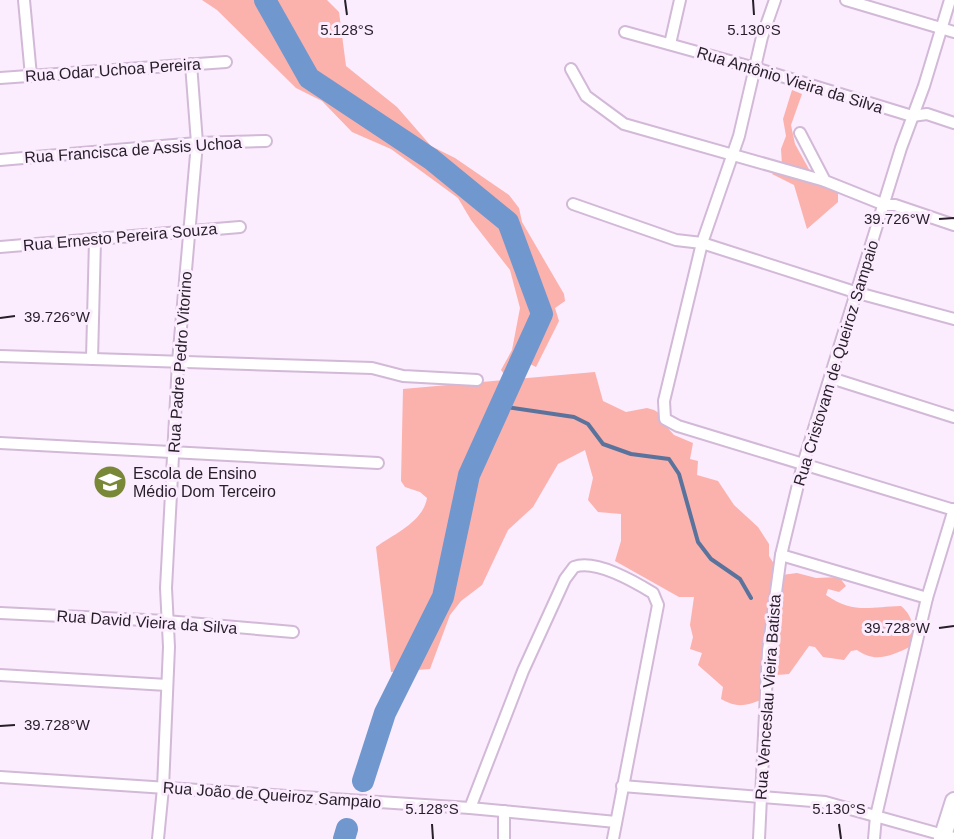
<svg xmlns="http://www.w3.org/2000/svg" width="954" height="839" viewBox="0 0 954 839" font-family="Arial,sans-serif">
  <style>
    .green { fill: #fbb1ac }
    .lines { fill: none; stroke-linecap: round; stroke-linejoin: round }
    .stream { stroke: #5a739c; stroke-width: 4 }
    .river { stroke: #7097ce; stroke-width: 22 }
    .street-casing { stroke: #d2b9d7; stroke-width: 14 }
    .primary-casing { stroke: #d2b9d7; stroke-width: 20 }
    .street { stroke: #fff; stroke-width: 10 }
    .primary { stroke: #fff; stroke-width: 16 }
    .ticks { fill: none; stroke: #271e29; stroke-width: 2 }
    .labels { text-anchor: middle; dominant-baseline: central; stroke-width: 6; stroke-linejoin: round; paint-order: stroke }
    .street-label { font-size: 16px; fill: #271e29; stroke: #fbecfe }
    .poi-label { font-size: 16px; fill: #271e29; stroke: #fbecfe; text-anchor: start }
    .ticks-label { font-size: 15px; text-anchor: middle; fill: #271e29; stroke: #fbecfe; stroke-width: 6; stroke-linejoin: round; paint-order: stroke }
  </style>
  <rect width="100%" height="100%" fill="#fbecfe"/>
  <g class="green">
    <polygon points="202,0 327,0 339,12 346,66 397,107 431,146 455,158 509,195 519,208 522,222 564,294 565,301 555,308 559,321 536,367 528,363 505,375 501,370 512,350 520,308 510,270 471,220 458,198 391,149 352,132 322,101 296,88 217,10"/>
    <polygon points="792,90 802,94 791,125 795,144 815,180 838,189 838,202 807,229 794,185 772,174 782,165 781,149 786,136 783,119"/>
    <path d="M595,372L603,401L626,412L647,408L654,410L659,413L665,425L674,435L693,443L690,459L698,461L697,475L718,481L734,505L758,527L769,544V556L776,567L761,700C745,706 737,708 721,699L723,687L698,665L702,653L690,649L693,637L690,625L694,597H679L615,561L621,541V514L598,512L588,500L593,478L585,450L558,464L533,507L508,530L482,585L461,601L450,615L430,669L391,672L376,547C394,534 423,522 427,498L420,492L405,487L401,481L403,389Z"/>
    <path d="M797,573L816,578L839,577L846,586L839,592L828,589L826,595C853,614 869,607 901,606C914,617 914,629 912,646C892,655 876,664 857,650L851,651L844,660L823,657L815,647L809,646L789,674L777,675L770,670L782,575Z"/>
  </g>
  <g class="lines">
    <polyline class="stream" points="500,406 574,417 588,424 603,444 631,454 669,459 679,474 698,542 711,559 740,579 751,598"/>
    <g class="river">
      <polyline points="265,0 309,78 431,159 508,222 542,314 469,475 443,597 385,713 363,781"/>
      <polyline points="344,839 347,829"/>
    </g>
    <g class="street-casing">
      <g id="street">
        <polyline points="24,0 31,76"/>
        <polyline points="775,0 762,37 739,136 702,243 664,401 665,419 678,426 954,510"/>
        <polyline points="846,0 954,32"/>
        <polyline points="625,32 755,68 912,116 927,114 954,123"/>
        <polyline points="670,44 680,0"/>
        <polyline points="571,69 586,96 624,124 825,181"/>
        <polyline points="0,78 226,62"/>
        <polyline points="800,133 825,181 885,205 895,205 954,225"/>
        <polyline points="0,160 197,143 266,141"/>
        <polyline points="573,204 676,240 702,243 858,293 954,319"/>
        <polyline points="0,247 240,227"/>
        <polyline points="0,356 372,368 403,376 477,380"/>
        <polyline points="92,359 95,240"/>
        <polyline points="831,378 954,417"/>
        <polyline points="0,443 378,463"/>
        <polyline points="781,555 927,598"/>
        <polyline points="0,613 166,621 293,632"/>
        <polyline points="0,675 167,685"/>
        <polyline points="0,777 470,808 616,822"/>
        <polyline points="622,786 825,802 954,838"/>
        <path d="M470,808L523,671L565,579L574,567C596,559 635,582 653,593L658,605L613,839"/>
        <polyline points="158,839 163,788 169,647 166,588 178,362 197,143 191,64"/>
        <polyline points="504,839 504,811"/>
        <polyline points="759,839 768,651 781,555 803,464 901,148 924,86 950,0"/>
        <polyline points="874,839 876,816 927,598 954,509"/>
      </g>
    </g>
    <g class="primary-casing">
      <polyline id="primary" points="942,839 954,801"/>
    </g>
    <use href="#street" class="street"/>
    <use href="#primary" class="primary"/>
  </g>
  <path class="ticks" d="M345,0L347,15M753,0L754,15M939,219L954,218M0,318L15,316M939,628L954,626M0,726L15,725M432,824L433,839M839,824L841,839"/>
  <defs>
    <g id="school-disc" transform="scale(1.725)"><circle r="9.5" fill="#788837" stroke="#fbecfe"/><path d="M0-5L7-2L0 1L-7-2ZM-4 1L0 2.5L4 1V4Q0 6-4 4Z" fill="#fff"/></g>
  </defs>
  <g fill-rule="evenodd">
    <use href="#school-disc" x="110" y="482"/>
  </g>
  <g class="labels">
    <g class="street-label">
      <text transform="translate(113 70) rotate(-4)">Rua Odar Uchoa Pereira</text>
      <text transform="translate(790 80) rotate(17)">Rua Antônio Vieira da Silva</text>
      <text transform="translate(133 150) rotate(-4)">Rua Francisca de Assis Uchoa</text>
      <text transform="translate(120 237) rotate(-5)">Rua Ernesto Pereira Souza</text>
      <text transform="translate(180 362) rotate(-86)">Rua Padre Pedro Vitorino</text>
      <text transform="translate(836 363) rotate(-73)">Rua Cristovam de Queiroz Sampaio</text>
      <text transform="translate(147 622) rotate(4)">Rua David Vieira da Silva</text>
      <text transform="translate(768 697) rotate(-86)">Rua Venceslau Vieira Batista</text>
      <text transform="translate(272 795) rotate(4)">Rua João de Queiroz Sampaio</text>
    </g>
    <g class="poi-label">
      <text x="133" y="473">Escola de Ensino<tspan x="133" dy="18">Médio Dom Terceiro</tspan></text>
    </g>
  </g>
  <g class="ticks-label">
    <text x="347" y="35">5.128°S</text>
    <text x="754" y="35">5.130°S</text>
    <text x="897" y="224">39.726°W</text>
    <text x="57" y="322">39.726°W</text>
    <text x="897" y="633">39.728°W</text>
    <text x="57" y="730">39.728°W</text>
    <text x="432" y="814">5.128°S</text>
    <text x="839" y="814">5.130°S</text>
  </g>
</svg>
